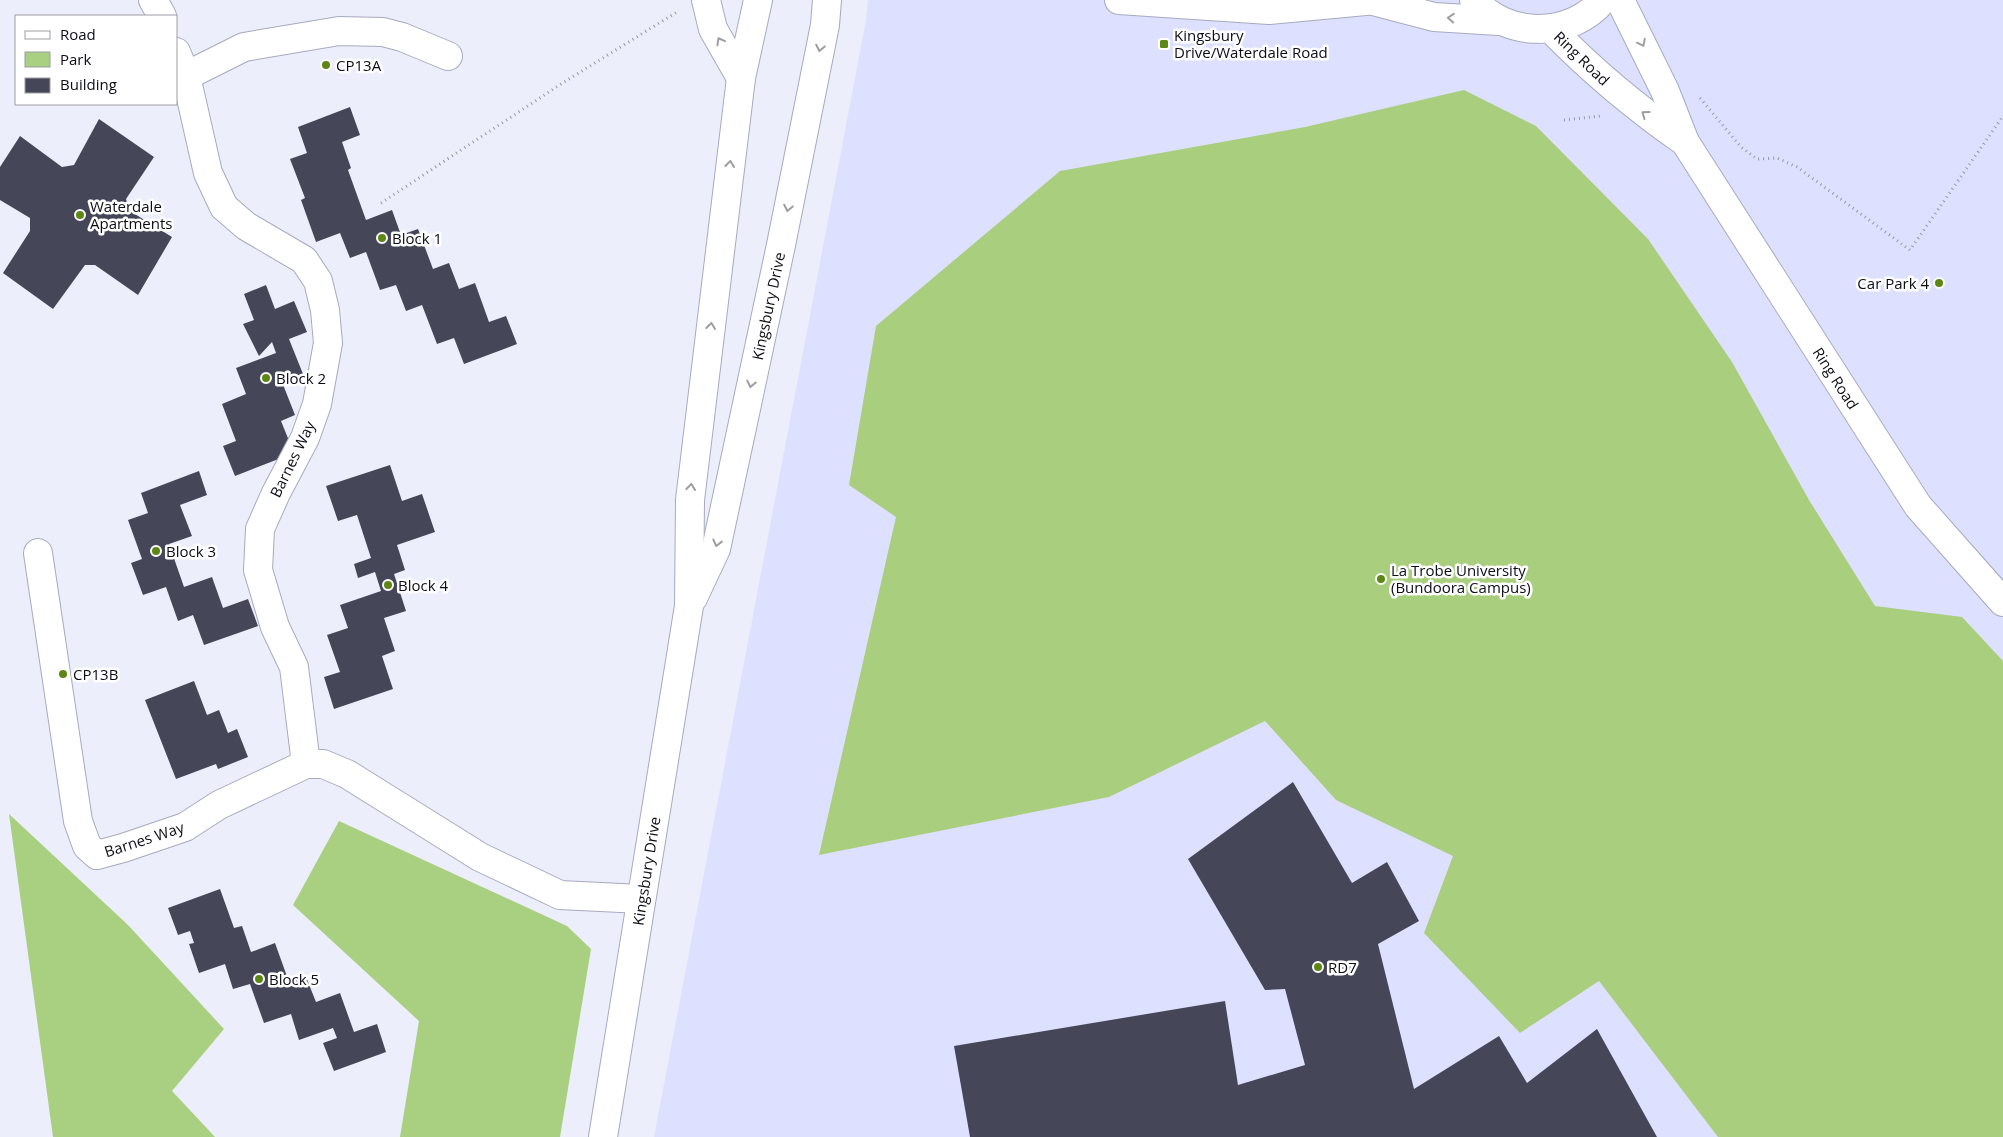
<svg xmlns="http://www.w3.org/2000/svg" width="2003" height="1137" viewBox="0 0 2003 1137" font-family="'Open Sans',sans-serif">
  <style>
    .built { fill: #dde1ff }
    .green { fill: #a9cf80 }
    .forest { fill: #a8ce7e }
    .building { fill: #454759 }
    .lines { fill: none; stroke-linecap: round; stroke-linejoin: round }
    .minor-casing { stroke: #a7aabf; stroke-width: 30 }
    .major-casing { stroke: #a7aabf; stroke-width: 30 }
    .path { stroke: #9698a3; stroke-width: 3; stroke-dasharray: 1 4; stroke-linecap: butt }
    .minor { stroke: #fff; stroke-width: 28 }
    .major { stroke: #fff; stroke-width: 28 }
    .oneway { stroke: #9e9ea1 }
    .poi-dot { fill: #5c8715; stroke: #fff; stroke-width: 2 }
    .labels { text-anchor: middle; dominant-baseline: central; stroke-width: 5; stroke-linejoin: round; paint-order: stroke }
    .poi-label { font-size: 15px; fill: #0c0d15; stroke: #fff; text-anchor: start }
    .street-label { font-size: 15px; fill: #0c0d15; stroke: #fff }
  </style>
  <rect width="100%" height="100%" fill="#eceefb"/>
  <polygon class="built" points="868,0 2003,0 2003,1137 654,1137 866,20"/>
  <g class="green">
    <polygon points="9,814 128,925 224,1029 172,1091 215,1137 53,1137"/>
    <polygon points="339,821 567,926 591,949 560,1137 400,1137 419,1021 293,905"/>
  </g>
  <polygon class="forest" points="1464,90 1536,126 1648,239 1732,362 1809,500 1875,606 1962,617 2003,661 2003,1137 1718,1137 1599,981 1520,1033 1424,933 1453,856 1336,800 1265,721 1109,797 819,855 896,517 849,485 876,326 1060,171 1305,127"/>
  <g class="building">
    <polygon points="350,107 360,135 342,142 351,168 348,170 366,220 392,210 401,235 418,229 433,269 449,263 459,289 475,283 489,322 506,316 517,344 464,364 454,338 437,344 422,305 406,311 396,285 380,290 366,252 350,258 340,233 316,242 301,200 305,198 290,159 307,153 298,127"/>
    <polygon points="99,119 154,157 126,199 130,211 172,237 138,295 95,265 85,265 53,309 3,273 30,231 30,218 0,200 0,167 20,136 62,167 74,165"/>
    <polygon points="266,285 275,309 294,301 307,332 289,339 303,374 282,382 295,415 281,421 294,453 235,476 223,446 236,441 222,404 246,394 236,368 276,353 272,342 259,356 243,324 254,320 244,294"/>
    <polygon points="390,465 402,501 422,494 435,532 397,545 405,570 394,574 406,611 384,618 395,651 382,656 393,689 334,709 324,677 340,672 327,635 348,628 340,605 381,591 375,572 358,578 354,564 371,558 357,515 338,521 326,486"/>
    <polygon points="199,471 207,495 180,505 192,536 169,544 184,587 212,577 223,608 248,599 258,626 204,645 193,615 178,621 166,587 143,595 131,563 142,559 128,520 148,513 141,493"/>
    <polygon points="194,681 207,715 219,710 228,733 237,729 248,757 218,769 216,764 176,779 145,700"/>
    <polygon points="1293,782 1352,883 1387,862 1419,921 1378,944 1414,1089 1499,1036 1527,1083 1597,1029 1657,1137 970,1137 954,1046 1225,1001 1238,1085 1305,1065 1285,989 1265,990 1188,859"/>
    <polygon points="220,889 234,928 242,926 251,952 275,943 289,982 306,977 316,1002 340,993 354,1032 377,1024 386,1052 334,1071 323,1043 337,1038 333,1028 299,1040 291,1014 264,1023 250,984 233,989 225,964 199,973 189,944 194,943 190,931 178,935 168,908"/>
  </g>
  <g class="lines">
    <g class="minor-casing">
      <g id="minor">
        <polyline points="153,0 162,16"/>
        <polyline points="1119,0 1269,10 1376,0"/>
        <path d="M1474,0C1506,38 1570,39 1603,0"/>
        <polyline points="1620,0 1665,91 1685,142 1918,506 2003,602"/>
        <polyline points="1373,1 1434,17 1499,21"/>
        <path d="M1551,29C1592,71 1636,108 1685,142"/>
        <polyline points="176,52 186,76 208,173 224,207 246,226 304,260 318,281 325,310 328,343 317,404 305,438 276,493 260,529 258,570 275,627 294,667 306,764"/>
        <polyline points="186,76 244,47 339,31 383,32 402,37 448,56"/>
        <polyline points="38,553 78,821 87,846 97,855 123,848 185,827 219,805 306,764 323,764 347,774 480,857 560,895 641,899"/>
      </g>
    </g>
    <g class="major-casing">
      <g id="major">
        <polyline points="706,0 713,29 741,78"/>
        <polyline points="693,598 716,549 781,245 825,25 827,0"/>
        <polyline points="603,1137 689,606 690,500 741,78 758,0"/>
      </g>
    </g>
    <g class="path">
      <polyline points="1700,98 1741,147 1757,159 1777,158 1797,167 1910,250 2003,116"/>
      <polyline points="1564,120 1601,116"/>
      <polyline points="381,203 561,84 677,12"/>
    </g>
    <use href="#minor" class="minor"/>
    <use href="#major" class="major"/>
  </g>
  <defs><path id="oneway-chevron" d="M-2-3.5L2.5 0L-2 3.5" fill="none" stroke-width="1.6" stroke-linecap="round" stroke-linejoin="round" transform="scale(1.25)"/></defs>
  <g class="oneway">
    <use href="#oneway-chevron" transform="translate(1451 18) rotate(-176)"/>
    <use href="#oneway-chevron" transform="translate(720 41) rotate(-119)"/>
    <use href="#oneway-chevron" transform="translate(1642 43) rotate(64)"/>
    <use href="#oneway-chevron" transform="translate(820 48) rotate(101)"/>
    <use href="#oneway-chevron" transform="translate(1645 114) rotate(-144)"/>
    <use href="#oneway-chevron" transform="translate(730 164) rotate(-83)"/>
    <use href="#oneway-chevron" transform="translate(788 208) rotate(101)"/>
    <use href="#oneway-chevron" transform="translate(711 326) rotate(-83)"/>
    <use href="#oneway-chevron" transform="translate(751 384) rotate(102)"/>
    <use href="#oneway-chevron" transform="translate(691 487) rotate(-83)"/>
    <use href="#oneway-chevron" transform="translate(717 543) rotate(104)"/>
  </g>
  <g class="poi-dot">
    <rect x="1159" y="39" width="10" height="10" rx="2.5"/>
    <circle cx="326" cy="65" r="5"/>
    <circle cx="80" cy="215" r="5"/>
    <circle cx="382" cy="238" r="5"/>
    <circle cx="1939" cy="283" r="5"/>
    <circle cx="266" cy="378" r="5"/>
    <circle cx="156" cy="551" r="5"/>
    <circle cx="1381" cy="579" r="5"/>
    <circle cx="388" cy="585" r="5"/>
    <circle cx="63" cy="674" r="5"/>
    <circle cx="1318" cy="967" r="5"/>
    <circle cx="259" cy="979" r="5"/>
  </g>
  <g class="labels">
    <g class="poi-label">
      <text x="1174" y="35">Kingsbury<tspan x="1174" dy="17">Drive/Waterdale Road</tspan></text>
      <text x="336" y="65">CP13A</text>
      <text x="90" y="206">Waterdale<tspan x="90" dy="17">Apartments</tspan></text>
      <text x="392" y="238">Block 1</text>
      <text x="1929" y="283" text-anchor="end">Car Park 4</text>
      <text x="276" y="378">Block 2</text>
      <text x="166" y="551">Block 3</text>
      <text x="1391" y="570">La Trobe University<tspan x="1391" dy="17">(Bundoora Campus)</tspan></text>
      <text x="398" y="585">Block 4</text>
      <text x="73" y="674">CP13B</text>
      <text x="1328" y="967">RD7</text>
      <text x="269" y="979">Block 5</text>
    </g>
    <g class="street-label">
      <text transform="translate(1582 58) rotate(44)">Ring Road</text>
      <text transform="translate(768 306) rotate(-78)">Kingsbury Drive</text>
      <text transform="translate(1836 378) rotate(57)">Ring Road</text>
      <text transform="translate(292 459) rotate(-64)">Barnes Way</text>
      <text transform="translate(144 839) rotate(-18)">Barnes Way</text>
      <text transform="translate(646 871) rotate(-81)">Kingsbury Drive</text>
    </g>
  </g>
  <rect x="15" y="15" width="162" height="90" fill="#ffffff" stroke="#9e9ea1"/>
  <rect x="25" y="31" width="25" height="8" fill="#ffffff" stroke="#9e9ea1"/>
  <text x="60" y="40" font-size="15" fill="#0c0d15">Road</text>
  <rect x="25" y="52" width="25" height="15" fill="#a9cf80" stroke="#9e9ea1"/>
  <text x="60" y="65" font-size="15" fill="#0c0d15">Park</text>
  <rect x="25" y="78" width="25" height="15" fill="#454759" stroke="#9e9ea1"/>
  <text x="60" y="90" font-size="15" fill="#0c0d15">Building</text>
</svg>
